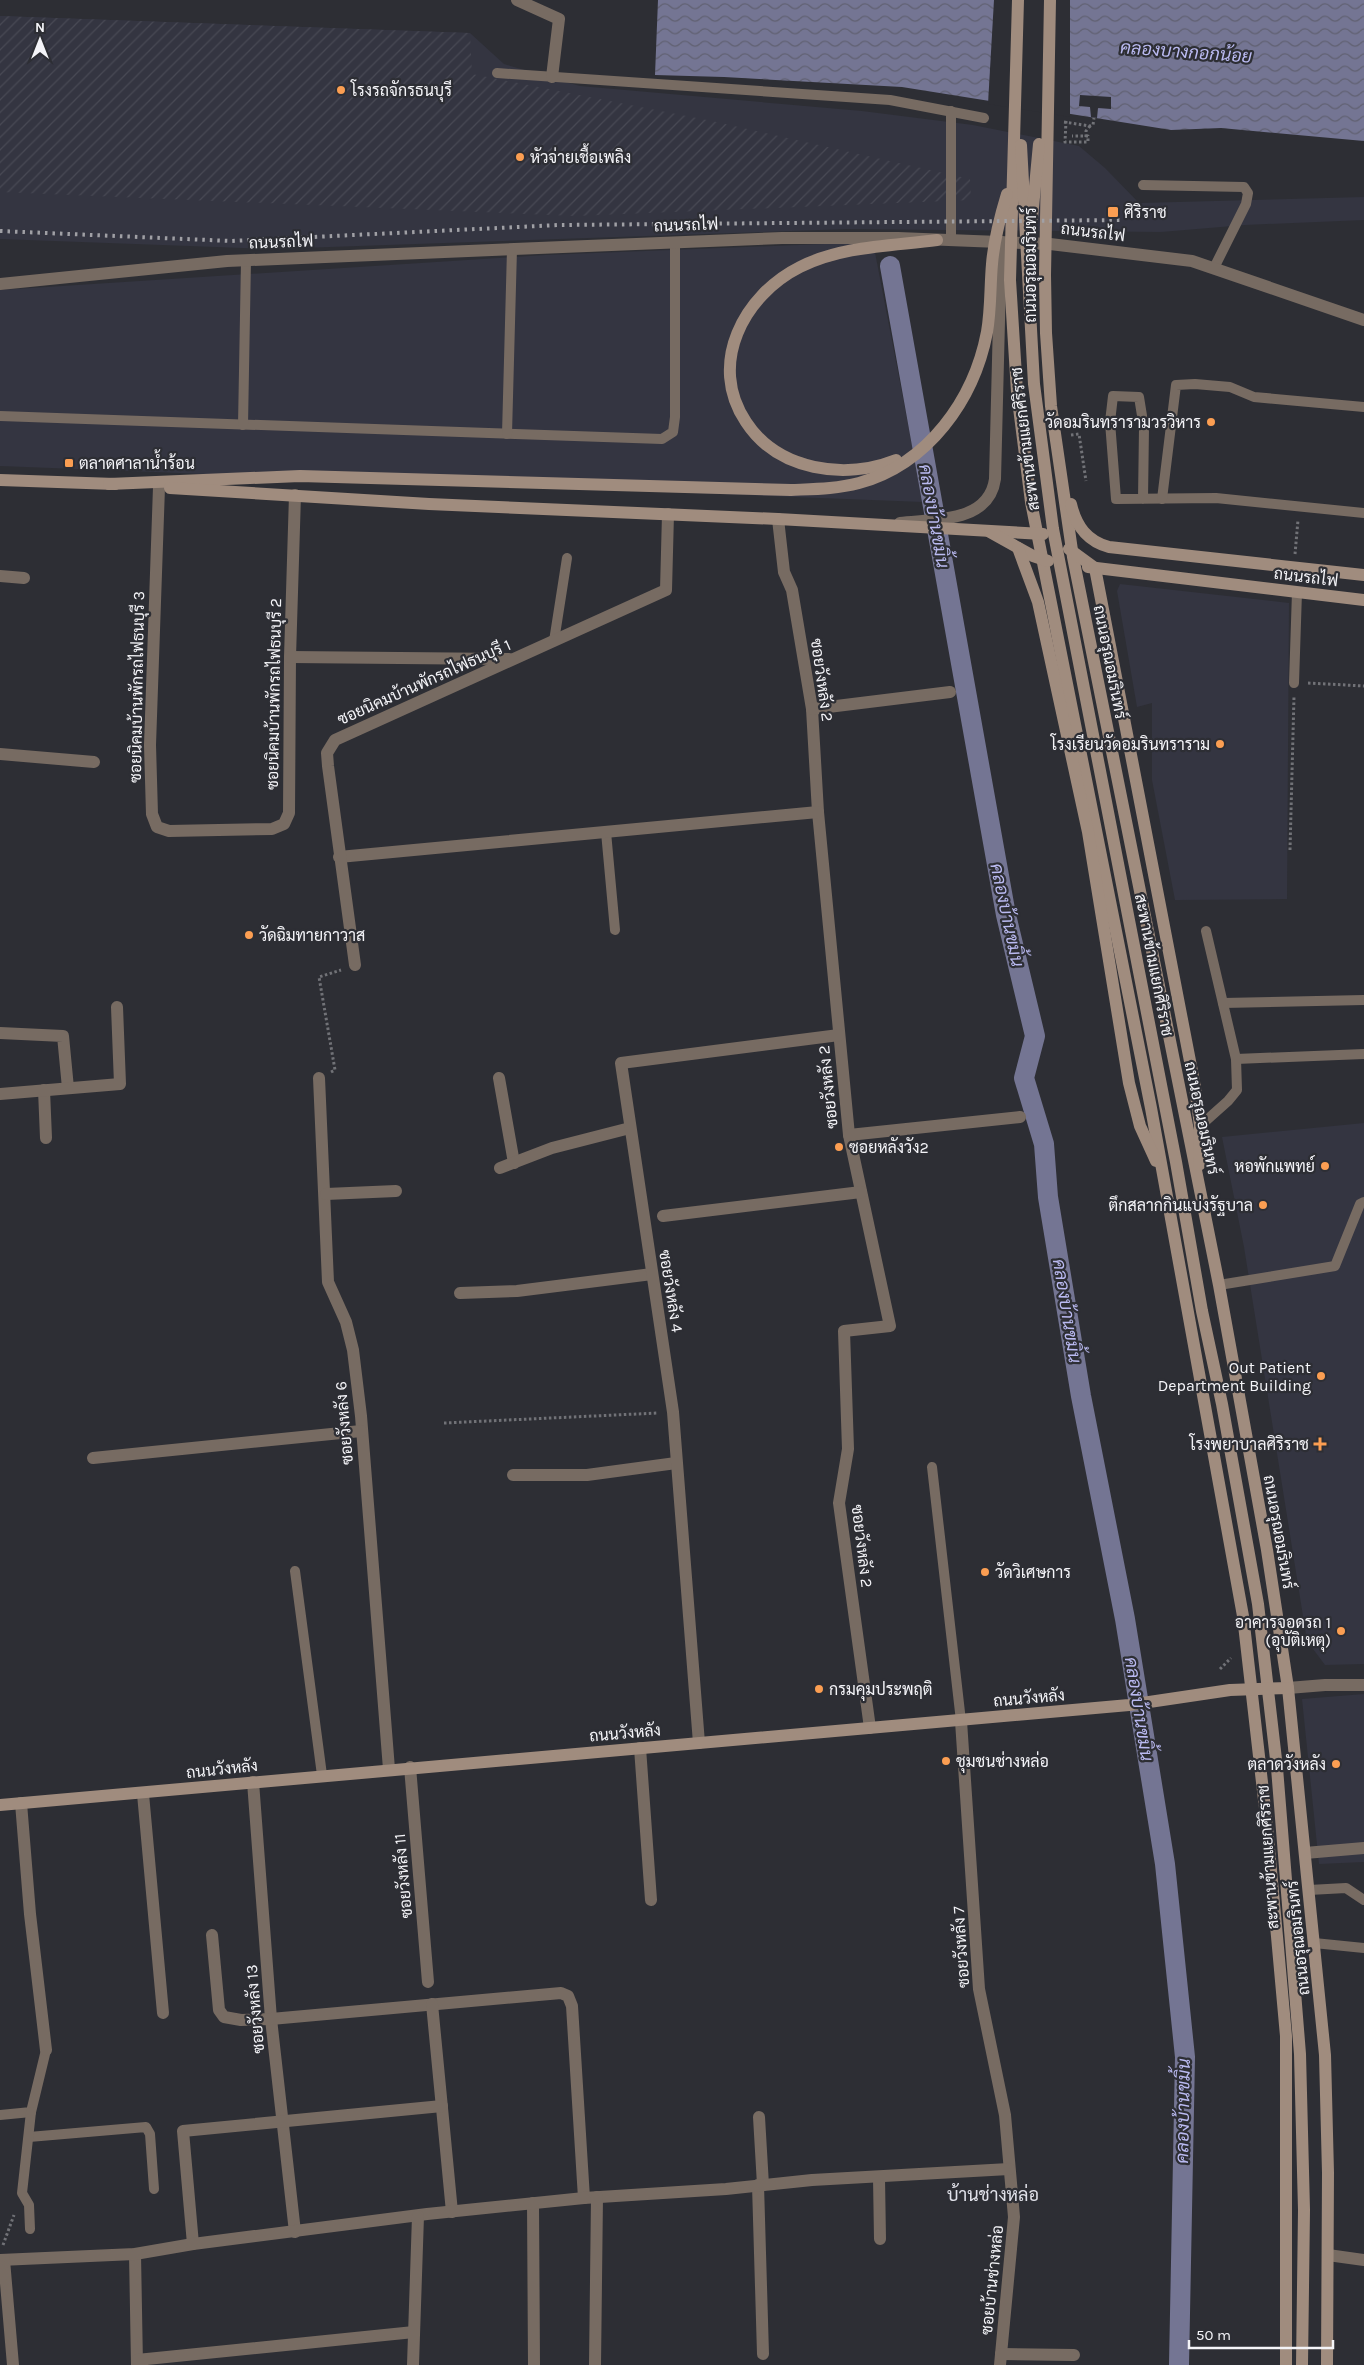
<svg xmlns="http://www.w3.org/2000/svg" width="1364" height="2365" viewBox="0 0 1364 2365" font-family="Karla,Sarabun,sans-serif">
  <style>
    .built { fill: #343541 }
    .industrial { fill: url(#industrial-furrows) }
    .water { fill: url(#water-waves) }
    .pier { fill: #2d2e34 }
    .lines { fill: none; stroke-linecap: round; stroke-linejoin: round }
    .canal { stroke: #747593; stroke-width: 20 }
    .path { stroke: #717277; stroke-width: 3; stroke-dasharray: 2.5 2.5; stroke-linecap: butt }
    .lane { stroke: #776b62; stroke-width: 10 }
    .street { stroke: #776b62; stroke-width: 12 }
    .secondary { stroke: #a08c7e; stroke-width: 12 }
    .rail { stroke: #a0a0a5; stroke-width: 4; stroke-dasharray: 2.5 5; stroke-linecap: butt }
    .poi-dot { fill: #fb9e52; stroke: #2d2e34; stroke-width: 2 }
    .labels { text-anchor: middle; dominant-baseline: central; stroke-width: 4.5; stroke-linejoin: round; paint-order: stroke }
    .poi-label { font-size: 16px; fill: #f4f4f8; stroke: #2d2e34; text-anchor: start }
    .street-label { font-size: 16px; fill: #f4f4f8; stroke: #2d2e34 }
    .water-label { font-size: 18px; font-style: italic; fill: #babaf1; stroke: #2d2e34 }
    .neighbourhood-label { font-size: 18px; fill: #e0e1e9; stroke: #2d2e34 }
  </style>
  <defs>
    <pattern id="industrial-furrows" width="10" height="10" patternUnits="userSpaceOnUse" patternTransform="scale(1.25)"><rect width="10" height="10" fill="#343541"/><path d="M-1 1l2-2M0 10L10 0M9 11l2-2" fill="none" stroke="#484954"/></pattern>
    <pattern id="water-waves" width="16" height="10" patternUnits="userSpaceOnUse" patternTransform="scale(1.25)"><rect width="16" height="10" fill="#747593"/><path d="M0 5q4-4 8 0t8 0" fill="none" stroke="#616172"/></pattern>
  </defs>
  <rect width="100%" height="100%" fill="#2d2e34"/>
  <g class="built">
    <polygon points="0,16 470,33 504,64 580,86 862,111 973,125 1079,146 1105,168 1139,203 1364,197 1364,220 1245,225 1161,232 848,229 272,249 0,239"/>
    <polygon points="873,242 923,502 0,466 0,290 545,255"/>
    <polygon points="1120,584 1289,603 1287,899 1175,900 1152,780 1152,703 1137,707 1117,591"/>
    <polygon points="1364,1123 1364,1664 1325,1665 1307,1641 1244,1247 1222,1137"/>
    <polygon points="1364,1694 1364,1862 1319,1864 1302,1699"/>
  </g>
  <polygon class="industrial" points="0,16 470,33 472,74 712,121 970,179 971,200 575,216 0,192"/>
  <polygon class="water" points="658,0 1364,0 1364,141 1221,128 1171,130 902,87 724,77 655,75"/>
  <g class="pier">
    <polygon points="994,0 1070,0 1070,117 988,104"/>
    <polygon points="1080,95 1111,97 1111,109 1098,108 1097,118 1091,117 1090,107 1079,106"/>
  </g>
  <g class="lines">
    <polyline class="canal" points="890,266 1006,915 1035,1036 1024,1078 1044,1144 1048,1197 1081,1396 1125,1619 1165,1864 1185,2057 1179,2365"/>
    <g class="path">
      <polyline points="1066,121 1065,142 1088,142 1088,136 1072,136"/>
      <polyline points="1064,122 1090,126 1093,125 1094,118"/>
      <polyline points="1086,137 1086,131 1090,126"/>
      <polyline points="1071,435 1079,434 1086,481"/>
      <polyline points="1295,554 1298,520"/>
      <polyline points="1308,683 1364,686"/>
      <polyline points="1290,850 1294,696"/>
      <polyline points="331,1072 335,1070 319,977 341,970"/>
      <polyline points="444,1423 658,1413"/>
      <polyline points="1220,1669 1231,1658"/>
      <polyline points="3,2245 14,2215"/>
    </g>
    <g class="lane">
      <polyline points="497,73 890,100 984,118"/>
      <polyline points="951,111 951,240"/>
      <polyline points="1143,185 1244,187 1248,193 1246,204 1214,268"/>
      <polyline points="0,416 662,439 673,432 675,417 675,242"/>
      <polyline points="243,425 246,260"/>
      <polyline points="507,434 512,249"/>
      <polyline points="1143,499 1144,428 1139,397 1113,396 1110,422 1116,499 1216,498 1364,513"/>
      <polyline points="1162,499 1176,385 1195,384 1230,387 1254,397 1364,407"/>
      <polyline points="554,641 567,558"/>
      <polyline points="1294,683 1297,592"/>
      <polyline points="606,832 615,930"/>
      <polyline points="1223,1003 1364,1000"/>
      <polyline points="1236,1059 1364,1054"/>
      <polyline points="1200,1126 1228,1101 1237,1090 1236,1059 1206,931"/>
      <polyline points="1219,1285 1335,1266 1360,1204 1364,1202"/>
      <polyline points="932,1467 961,1721"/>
      <polyline points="295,1571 322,1775"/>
      <polyline points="1309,1890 1346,1888 1364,1900"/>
      <polyline points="1314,1943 1364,1948"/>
      <polyline points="0,2115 31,2112 46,2050"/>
      <polyline points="29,2137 146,2127 150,2134 154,2189"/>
      <polyline points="30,2229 29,2205 22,2193 31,2112"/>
    </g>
    <g class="street">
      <polyline points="517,0 559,19 552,77"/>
      <polyline points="0,284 227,261 782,238 898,238 1050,244 1192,261 1364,320"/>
      <polyline points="159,487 150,745 152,814 157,827 169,831 272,829 284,824 289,813 290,657 295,495"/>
      <polyline points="778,519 784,572 792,590 812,709 818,812 849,1135 890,1326 844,1331 848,1449 839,1503 870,1728"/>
      <path d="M900,523C934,519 989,523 995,479L1001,242"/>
      <polyline points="0,576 24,578"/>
      <polyline points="290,657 509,659"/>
      <polyline points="812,709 950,692"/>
      <polyline points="0,754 94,762"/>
      <polyline points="339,857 818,812"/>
      <polyline points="355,965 328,766 327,753 335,740 666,590 668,514"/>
      <polyline points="0,1033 63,1036 68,1088"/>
      <polyline points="319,1078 328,1282 346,1322 353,1350 361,1416 389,1769"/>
      <polyline points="499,1078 514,1163"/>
      <polyline points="44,1090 46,1138"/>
      <polyline points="0,1094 120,1084 117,1007"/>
      <polyline points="849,1135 1020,1117"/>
      <polyline points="500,1168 552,1148 630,1128"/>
      <polyline points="326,1194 396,1191"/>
      <polyline points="663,1216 861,1192"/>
      <polyline points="460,1293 517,1291 652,1274"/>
      <polyline points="93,1458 361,1431"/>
      <polyline points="513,1475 587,1475 676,1463"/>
      <polyline points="1288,1688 1325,1685 1364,1685"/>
      <polyline points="961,1721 979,1989 1005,2115 1014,2217 1000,2365"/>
      <polyline points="699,1743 673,1412 621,1063 839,1035"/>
      <polyline points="640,1748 651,1900"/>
      <polyline points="410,1767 428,1982"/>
      <polyline points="253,1782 271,2019 295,2232"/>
      <polyline points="143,1794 163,2013"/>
      <polyline points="21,1803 30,1914 46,2050"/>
      <polyline points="1305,1853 1364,1848"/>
      <polyline points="212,1935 219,2010 224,2017 241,2020 271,2019 561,1993 568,1996 572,2006 584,2198"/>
      <polyline points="432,2004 452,2212"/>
      <polyline points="759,2117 763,2185"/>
      <polyline points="879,2178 880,2239"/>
      <polyline points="758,2185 763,2354"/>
      <polyline points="533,2203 534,2365"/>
      <polyline points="193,2244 183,2131 442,2106"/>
      <polyline points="135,2254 137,2365"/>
      <polyline points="1328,2255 1364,2260"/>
      <polyline points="0,2260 135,2254 193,2244 427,2214 584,2198 726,2189 812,2180 1009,2169"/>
      <polyline points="4,2260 13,2365"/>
      <polyline points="1001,2354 1074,2355"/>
      <polyline points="137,2360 414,2332"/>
      <polyline points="413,2365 418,2216"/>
      <polyline points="595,2365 597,2197"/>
    </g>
    <g class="secondary">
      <polyline points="1018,0 1010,280 1017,392 1031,502 1151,1108 1243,1616 1267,1826 1286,2036 1286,2365"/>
      <polyline points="1050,0 1045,275 1046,333 1051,406 1073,557 1219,1285 1267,1550 1288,1688 1325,2055 1328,2173 1327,2365"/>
      <polyline points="1021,145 1034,384 1053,529 1176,1162 1202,1311 1222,1404 1258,1604 1277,1768 1300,2054 1304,2210 1302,2365"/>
      <polyline points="1032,218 1039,144"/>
      <path d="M896,460C845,480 778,471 746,422C707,364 744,295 800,267C842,246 891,246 937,240"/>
      <polyline points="0,480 115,484"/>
      <path d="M109,484L300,476L791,490C814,489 836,489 859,483C928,464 974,400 987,332C991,309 990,286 992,264C994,239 1000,217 1007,194"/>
      <polyline points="170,488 429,504 778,519 1043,534"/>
      <path d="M1071,504C1076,526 1087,541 1109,547L1364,575"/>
      <polyline points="990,532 1033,556 1048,561"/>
      <polyline points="1018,548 1038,602 1088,832 1129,1083 1140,1126 1156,1161"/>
      <polyline points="1069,549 1095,568"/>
      <polyline points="1088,567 1364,600"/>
      <polyline points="1095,568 1195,1087 1200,1126 1199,1165"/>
      <polyline points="0,1805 1129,1705 1230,1690 1288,1688"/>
    </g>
    <polyline class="rail" points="0,231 231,241 559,225 1124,220"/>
  </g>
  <g class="poi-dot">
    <circle cx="341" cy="90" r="5"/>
    <circle cx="520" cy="157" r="5"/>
    <rect x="1107" y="206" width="12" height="12" rx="2.5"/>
    <circle cx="1211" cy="422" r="5"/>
    <rect x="64" y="458" width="10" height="10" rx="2.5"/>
    <circle cx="1220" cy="744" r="5"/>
    <circle cx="249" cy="935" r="5"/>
    <circle cx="839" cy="1147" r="5"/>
    <circle cx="1325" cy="1166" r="5"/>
    <circle cx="1263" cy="1205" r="5"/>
    <circle cx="1321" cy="1376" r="5"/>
    <path d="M1317.5 1436.5h5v5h5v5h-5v5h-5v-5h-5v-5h5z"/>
    <circle cx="985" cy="1572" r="5"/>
    <circle cx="1341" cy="1631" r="5"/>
    <circle cx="819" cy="1689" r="5"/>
    <circle cx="946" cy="1761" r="5"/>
    <circle cx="1336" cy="1764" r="5"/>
  </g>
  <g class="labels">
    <g class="poi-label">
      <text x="351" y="90">โรงรถจักรธนบุรี</text>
      <text x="530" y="157">หัวจ่ายเชื้อเพลิง</text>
      <text x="1124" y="212">ศิริราช</text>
      <text x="1201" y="422" text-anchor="end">วัดอมรินทรารามวรวิหาร</text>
      <text x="79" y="463">ตลาดศาลาน้ำร้อน</text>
      <text x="1210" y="744" text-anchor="end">โรงเรียนวัดอมรินทราราม</text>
      <text x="259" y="935">วัดฉิมทายกาวาส</text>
      <text x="849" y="1147">ซอยหลังวัง2</text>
      <text x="1315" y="1166" text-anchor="end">หอพักแพทย์</text>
      <text x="1253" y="1205" text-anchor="end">ตึกสลากกินแบ่งรัฐบาล</text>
      <text x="1311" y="1367" text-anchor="end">Out Patient<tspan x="1311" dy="18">Department Building</tspan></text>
      <text x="1309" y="1444" text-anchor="end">โรงพยาบาลศิริราช</text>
      <text x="995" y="1572">วัดวิเศษการ</text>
      <text x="1331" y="1622" text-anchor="end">อาคารจอดรถ 1<tspan x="1331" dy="18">(อุบัติเหตุ)</tspan></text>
      <text x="829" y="1689">กรมคุมประพฤติ</text>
      <text x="956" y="1761">ชุมชนช่างหล่อ</text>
      <text x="1326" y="1764" text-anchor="end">ตลาดวังหลัง</text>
    </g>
    <g class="street-label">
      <text transform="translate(686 225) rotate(-2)">ถนนรถไฟ</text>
      <text transform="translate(1093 232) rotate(7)">ถนนรถไฟ</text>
      <text transform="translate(281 242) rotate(-2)">ถนนรถไฟ</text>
      <text transform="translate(1030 265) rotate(-90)">ถนนอรุณอมรินทร์</text>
      <text transform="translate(1025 439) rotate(-97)">สะพานข้ามแยกศิริราช</text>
      <text transform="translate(1306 577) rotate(7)">ถนนรถไฟ</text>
      <text transform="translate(1110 662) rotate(79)">ถนนอรุณอมรินทร์</text>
      <text transform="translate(822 680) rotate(82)">ซอยวังหลัง 2</text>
      <text transform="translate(424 682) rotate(-24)">ซอยนิคมบ้านพักรถไฟธนบุรี 1</text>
      <text transform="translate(137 687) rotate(-89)">ซอยนิคมบ้านพักรถไฟธนบุรี 3</text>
      <text transform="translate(274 694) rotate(-89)">ซอยนิคมบ้านพักรถไฟธนบุรี 2</text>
      <text transform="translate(1154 965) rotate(79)">สะพานข้ามแยกศิริราช</text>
      <text transform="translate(828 1087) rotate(-96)">ซอยวังหลัง 2</text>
      <text transform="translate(1202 1118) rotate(78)">ถนนอรุณอมรินทร์</text>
      <text transform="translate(671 1291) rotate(81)">ซอยวังหลัง 4</text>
      <text transform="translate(344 1423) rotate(-95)">ซอยวังหลัง 6</text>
      <text transform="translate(1279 1532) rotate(80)">ถนนอรุณอมรินทร์</text>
      <text transform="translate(862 1546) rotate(83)">ซอยวังหลัง 2</text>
      <text transform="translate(1029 1698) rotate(-5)">ถนนวังหลัง</text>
      <text transform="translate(625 1733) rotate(-5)">ถนนวังหลัง</text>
      <text transform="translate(222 1769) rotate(-6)">ถนนวังหลัง</text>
      <text transform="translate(1268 1857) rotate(-94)">สะพานข้ามแยกศิริราช</text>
      <text transform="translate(403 1876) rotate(-95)">ซอยวังหลัง 11</text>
      <text transform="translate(1298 1938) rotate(-96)">ถนนอรุณอมรินทร์</text>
      <text transform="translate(961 1947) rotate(-94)">ซอยวังหลัง 7</text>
      <text transform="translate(255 2009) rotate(-95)">ซอยวังหลัง 13</text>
      <text transform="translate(992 2280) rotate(-84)">ซอยบ้านช่างหล่อ</text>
    </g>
    <g class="water-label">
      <text transform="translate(1186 52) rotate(4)">คลองบางกอกน้อย</text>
      <text transform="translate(934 516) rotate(80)">คลองบ้านขมิ้น</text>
      <text transform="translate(1007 915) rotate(78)">คลองบ้านขมิ้น</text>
      <text transform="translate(1067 1311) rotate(81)">คลองบ้านขมิ้น</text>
      <text transform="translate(1139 1709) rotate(81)">คลองบ้านขมิ้น</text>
      <text transform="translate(1183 2111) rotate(-89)">คลองบ้านขมิ้น</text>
    </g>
    <g class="neighbourhood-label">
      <text x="993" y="2195">บ้านช่างหล่อ</text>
    </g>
  </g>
  <g transform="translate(40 40)" stroke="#2d2e34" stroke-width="4" paint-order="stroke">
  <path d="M0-4L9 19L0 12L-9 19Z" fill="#f4f4f8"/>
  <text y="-8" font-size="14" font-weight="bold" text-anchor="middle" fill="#f4f4f8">N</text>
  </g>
  <path d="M1189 2340v8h144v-8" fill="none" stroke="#f4f4f8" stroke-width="2.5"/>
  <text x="1196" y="2340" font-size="15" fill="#f4f4f8" stroke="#2d2e34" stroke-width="4" paint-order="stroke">50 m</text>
</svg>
